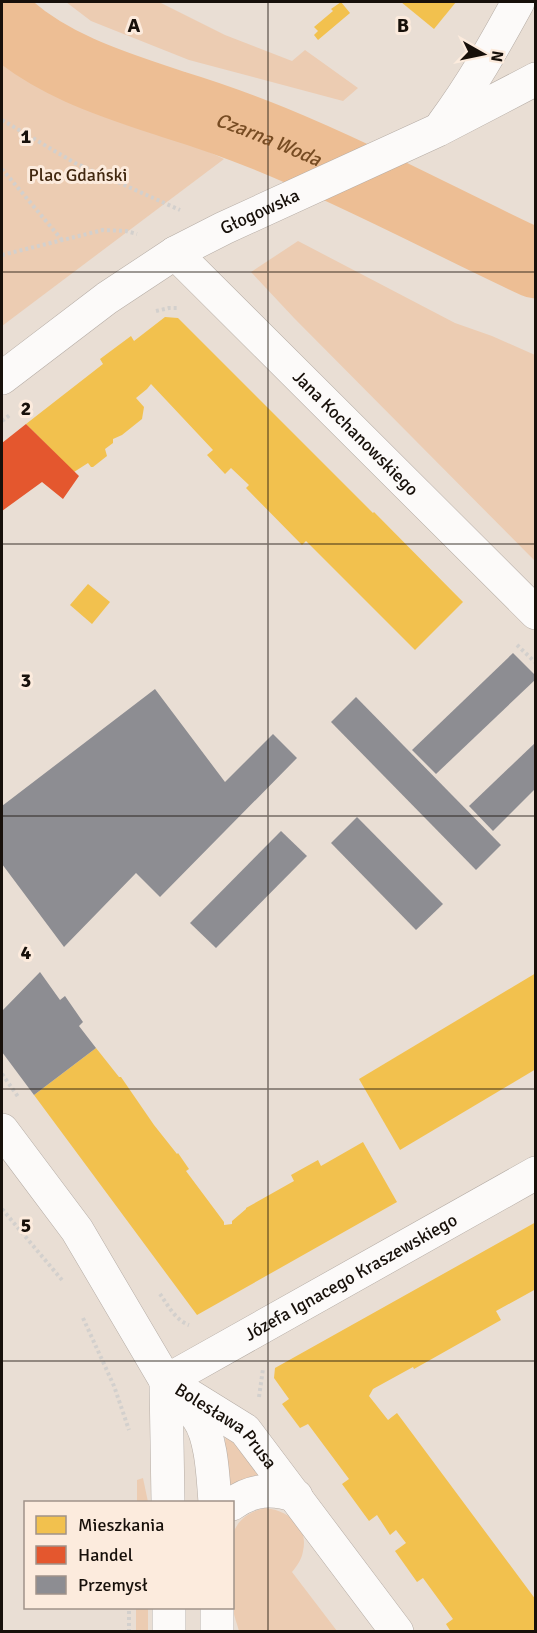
<svg xmlns="http://www.w3.org/2000/svg" width="537" height="1633" viewBox="0 0 537 1633" font-family="Signika,sans-serif">
  <style>
    .green { fill: #ecccb2 }
    .homes { fill: #f2c14e }
    .shops { fill: #e4572e }
    .industry { fill: #8d8d92 }
    .lines { fill: none; stroke-linecap: round; stroke-linejoin: round }
    .river { stroke: #edbe94; stroke-width: 69 }
    .minor-casing { stroke: #b5aca5; stroke-width: 34 }
    .path { stroke: #d3d0cd; stroke-width: 4; stroke-dasharray: 3 3; stroke-linecap: butt }
    .minor { stroke: #fcfaf9; stroke-width: 33 }
    .grid { fill: none; stroke: #17100a; stroke-width: 1.5; stroke-opacity: 0.55 }
    .labels { text-anchor: middle; dominant-baseline: central; stroke-width: 6; stroke-linejoin: round; paint-order: stroke }
    .park-label { font-size: 18px; fill: #422810; stroke: #fcebdd }
    .street-label { font-size: 18px; fill: #17100a; stroke: #fcebdd }
    .water-label { font-size: 20px; font-style: italic; fill: #774c23; stroke: #fcebdd }
    .grid-label { font-size: 20px; text-anchor: middle; font-weight: bold; fill: #17100a; stroke: #fcebdd; stroke-width: 6; stroke-linejoin: round; paint-order: stroke }
  </style>
  <rect width="100%" height="100%" fill="#e9ded4"/>
  <g class="green">
    <polygon points="66,2 159,2 225,35 292,61 305,50 358,88 343,101 189,60 91,21"/>
    <polygon points="2,55 224,159 2,326"/>
    <polygon points="298,241 455,323 492,336 535,355 535,561 294,318 251,272"/>
    <path d="M227,1432L260,1471L259,1478L230,1487C228,1472 222,1445 227,1432Z"/>
    <polygon points="143,1478 148,1502 137,1502 137,1480"/>
    <path d="M265,1508C287,1510 309,1526 303,1551C302,1559 297,1566 292,1572L337,1631H239C237,1624 234,1616 233,1609C232,1595 230,1540 235,1529C241,1517 252,1511 265,1508Z"/>
    <rect x="136" y="1608" width="12" height="23"/>
  </g>
  <g class="homes">
    <polygon points="341,2 350,13 318,40 314,35 318,31 314,27 333,11 331,9"/>
    <polygon points="401,2 456,2 434,29"/>
    <polygon points="165,317 178,318 373,513 374,512 463,602 415,650 306,541 302,545 246,488 249,485 231,468 225,474 207,455 213,450 151,384 147,389 136,398 144,407 142,419 122,435 113,439 113,443 105,449 107,456 93,467 91,467 88,463 74,472 26,424 103,364 100,359 131,336 134,341"/>
    <polygon points="88,584 110,602 92,624 70,605"/>
    <polygon points="536,973 536,1069 400,1150 359,1079"/>
    <polygon points="96,1048 119,1077 121,1077 154,1125 177,1154 178,1153 189,1169 186,1171 224,1222 224,1225 232,1224 232,1221 246,1209 246,1208 294,1181 291,1175 318,1160 321,1166 363,1142 397,1202 197,1315 34,1095"/>
    <polygon points="536,1222 536,1289 496,1311 501,1320 414,1369 413,1367 373,1389 369,1396 388,1420 397,1413 536,1600 536,1629 533,1632 451,1632 446,1624 453,1619 423,1578 417,1582 395,1551 406,1543 396,1530 390,1535 377,1515 369,1521 342,1484 349,1479 308,1424 300,1428 282,1404 289,1399 274,1378 275,1368"/>
  </g>
  <polygon class="shops" points="26,424 79,476 63,499 42,482 2,511 2,443"/>
  <g class="industry">
    <polygon points="513,653 536,676 536,679 436,774 412,750"/>
    <polygon points="155,689 225,782 273,734 297,758 160,897 136,873 64,947 2,864 2,806"/>
    <polygon points="356,697 501,845 476,870 331,722"/>
    <polygon points="536,742 536,788 493,831 469,806"/>
    <polygon points="357,817 443,904 416,930 331,843"/>
    <polygon points="281,831 307,856 216,948 190,923"/>
    <polygon points="40,972 60,1000 65,996 83,1022 79,1026 96,1048 34,1095 2,1052 2,1011"/>
  </g>
  <g class="lines">
    <path class="river" id="s1" d="M2,20C49,65 114,85 175,105C208,115 241,127 273,140C363,177 448,223 536,264"/>
    <g class="minor-casing">
      <g id="minor">
        <path d="M443,124C472,85 495,44 518,2"/>
        <path id="s2" d="M175,253L536,613"/>
        <path id="s3" d="M2,378L107,298L175,253L224,228L438,130L536,79"/>
        <path id="s4" d="M2,1130L77,1230L166,1381L245,1430L397,1632"/>
        <path id="s5" d="M166,1381L536,1173"/>
        <polyline points="166,1381 168,1502"/>
        <path d="M179,1396C185,1403 192,1410 198,1418C212,1438 213,1478 215,1502"/>
        <path d="M232,1504C252,1489 273,1488 296,1496"/>
        <polyline points="169,1608 169,1632"/>
        <polyline points="217,1608 217,1632"/>
      </g>
    </g>
    <g class="path">
      <polyline points="2,120 75,163 180,210"/>
      <polyline points="2,169 62,240"/>
      <polyline points="2,255 103,230 126,231 137,234"/>
      <polyline points="156,311 169,308 179,308"/>
      <polyline points="2,421 11,414"/>
      <polyline points="517,645 536,663"/>
      <polyline points="2,1074 19,1098"/>
      <polyline points="2,1209 62,1280"/>
      <path d="M160,1294C168,1305 175,1320 189,1325"/>
      <polyline points="83,1318 114,1386 129,1430"/>
      <polyline points="259,1397 263,1369"/>
      <polyline points="129,1632 129,1608"/>
    </g>
    <use href="#minor" class="minor"/>
  </g>
  <path class="grid" d="M268,2V1632M2,272H536M2,544H536M2,816H536M2,1089H536M2,1361H536"/>
  <g class="labels">
    <g class="park-label">
      <text x="78" y="175">Plac Gdański</text>
    </g>
    <g class="street-label">
      <text stroke="none"><textPath href="#s3" startOffset="308">Głogowska</textPath></text>
      <text stroke="none"><textPath href="#s2" startOffset="255">Jana Kochanowskiego</textPath></text>
      <text stroke="none"><textPath href="#s5" startOffset="212">Józefa Ignacego Kraszewskiego</textPath></text>
      <text stroke="none"><textPath href="#s4" startOffset="376">Bolesława Prusa</textPath></text>
    </g>
    <g class="water-label">
      <text stroke="none"><textPath href="#s1" startOffset="294">Czarna Woda</textPath></text>
    </g>
  </g>
  <g class="grid-label">
    <text x="134" y="32">A</text>
    <text x="403" y="32">B</text>
    <text x="26" y="143">1</text>
    <text x="26" y="415">2</text>
    <text x="26" y="687">3</text>
    <text x="26" y="959">4</text>
    <text x="26" y="1232">5</text>
  </g>
  <rect width="537" height="1633" fill="none" stroke="#17100a" stroke-width="6"/>
  <rect x="24" y="1501" width="210" height="108" fill="#fcebdd" stroke="#a09389" stroke-width="1.5"/>
  <rect x="36" y="1516" width="30" height="18" fill="#f2c14e" stroke="#a09389" stroke-width="1.5"/>
  <text x="78" y="1531" font-size="18" fill="#17100a">Mieszkania</text>
  <rect x="36" y="1546" width="30" height="18" fill="#e4572e" stroke="#a09389" stroke-width="1.5"/>
  <text x="78" y="1561" font-size="18" fill="#17100a">Handel</text>
  <rect x="36" y="1576" width="30" height="18" fill="#8d8d92" stroke="#a09389" stroke-width="1.5"/>
  <text x="78" y="1591" font-size="18" fill="#17100a">Przemysł</text>
  <g transform="translate(483 54) rotate(99)" stroke="#fcebdd" stroke-width="4.5" paint-order="stroke">
  <path d="M0-4.5L10 22L0 15L-10 22Z" fill="#17100a"/>
  <text y="-9" font-size="16" font-weight="bold" text-anchor="middle" fill="#17100a">N</text>
  </g>
</svg>
